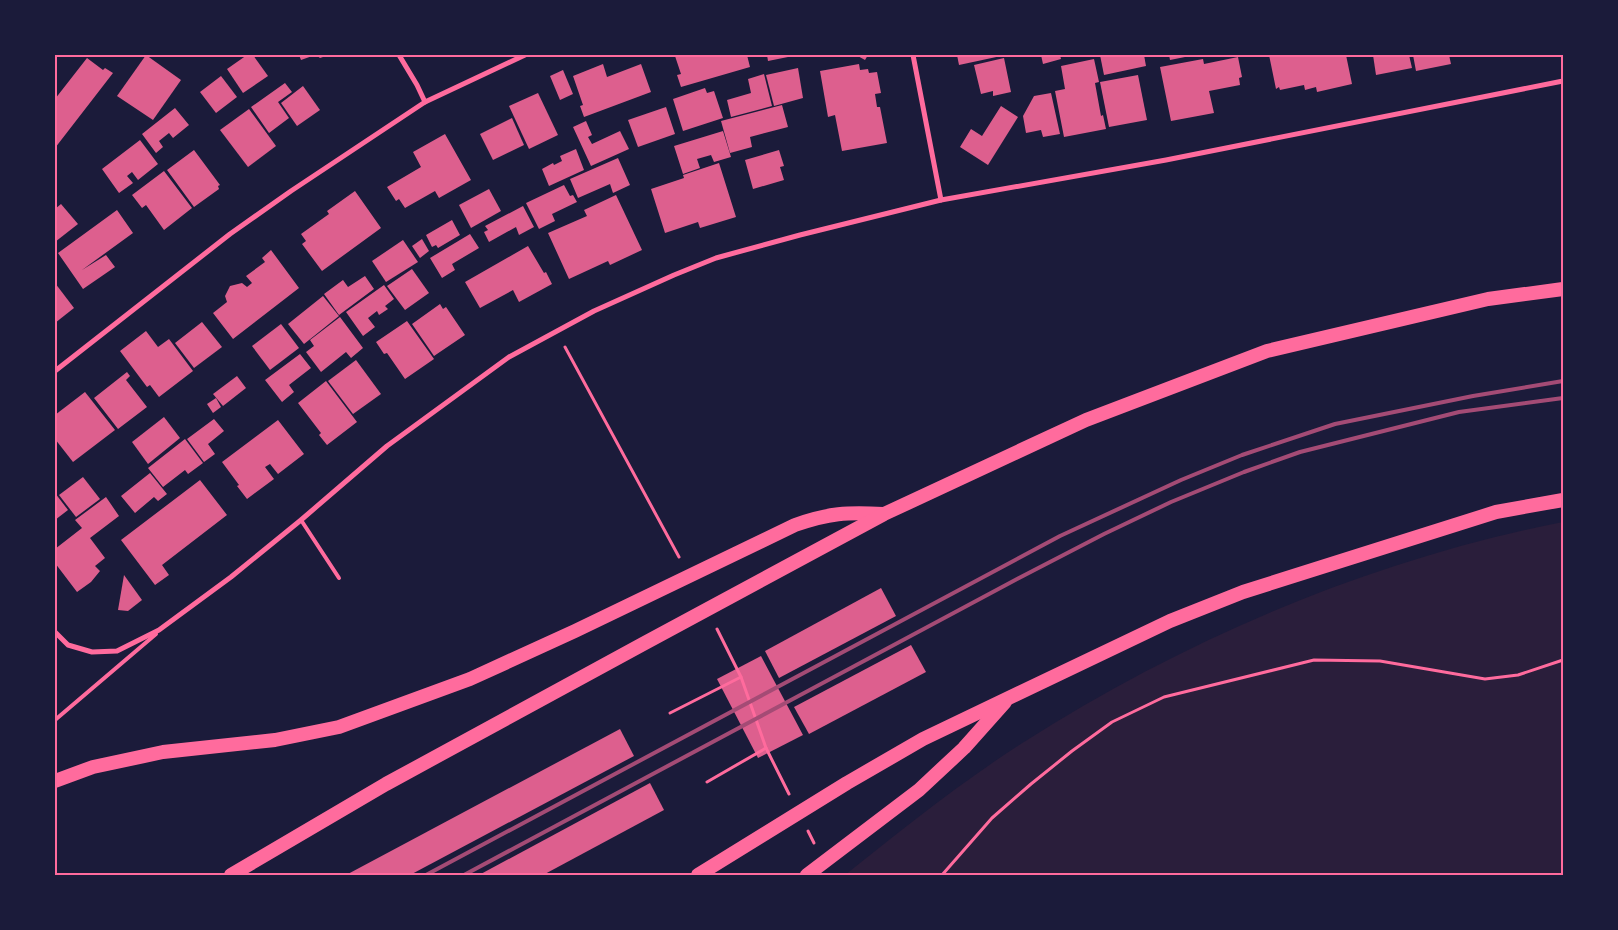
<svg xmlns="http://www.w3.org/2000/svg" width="1618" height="930" viewBox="0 0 1618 930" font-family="'Open Sans',sans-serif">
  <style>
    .green { fill: #2a1e3b }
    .building { fill: #dd5f8e }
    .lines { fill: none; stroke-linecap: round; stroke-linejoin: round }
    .path { stroke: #ff6b9d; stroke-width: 3 }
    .service { stroke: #ff6b9d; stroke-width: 4 }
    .minor { stroke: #ff6b9d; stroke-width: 5 }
    .trunk { stroke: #ff6b9d; stroke-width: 14 }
    .rail { stroke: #a44b75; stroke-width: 4 }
    .neatline { fill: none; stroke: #ff6b9d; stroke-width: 2 }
  </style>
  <rect width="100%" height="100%" fill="#1b1b3a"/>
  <path class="green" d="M1563,522V875H845C903,829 961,782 1024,742C1189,637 1372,560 1563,522Z"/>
  <g class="building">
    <polygon points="146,55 181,80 153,120 117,96"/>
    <polygon points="247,55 253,55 268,76 243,93 227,69"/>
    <polygon points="299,55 315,55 301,60"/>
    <polygon points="316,55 329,55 320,58"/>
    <polygon points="747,55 750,67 681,87 677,75 681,74 675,56"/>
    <polygon points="767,55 793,55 793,56 768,61"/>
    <polygon points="856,55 868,55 865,60"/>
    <polygon points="957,55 1001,55 1001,56 959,65"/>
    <polygon points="1041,55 1060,55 1061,59 1043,64"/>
    <polygon points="1100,55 1144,55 1146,66 1104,75"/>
    <polygon points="1169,55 1190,55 1190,56 1170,60"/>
    <polygon points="1269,55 1346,55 1352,84 1317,92 1316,87 1305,90 1304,85 1280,90 1279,87 1276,89"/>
    <polygon points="1373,55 1409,55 1412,68 1376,75"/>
    <polygon points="1413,55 1449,55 1451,64 1416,71"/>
    <polygon points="1238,57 1242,77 1239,78 1240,85 1209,91 1214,113 1171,121 1160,67 1203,59 1204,64"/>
    <polygon points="87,58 103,70 105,68 113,73 55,148 55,99"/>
    <polygon points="1004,58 1011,92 993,96 993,91 981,94 974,65"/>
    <polygon points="1094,59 1099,82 1095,83 1101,116 1103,115 1106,129 1064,137 1055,91 1065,89 1061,66"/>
    <polygon points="603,64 607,77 641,64 651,92 584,117 580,106 583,105 573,76"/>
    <polygon points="859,64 860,70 868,69 869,73 877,72 881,93 875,94 877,107 880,107 887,143 842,151 835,115 828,117 820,71"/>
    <polygon points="798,68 803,98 774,106 766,75"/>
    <polygon points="563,70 573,94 560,100 550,76"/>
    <polygon points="764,74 772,106 731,117 727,100 751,93 748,79"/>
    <polygon points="1138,75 1147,120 1109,127 1100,82"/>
    <polygon points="221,76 237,97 216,113 200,92"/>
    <polygon points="285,83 292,92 278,102 289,118 269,133 251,107"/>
    <polygon points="303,86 320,110 297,126 281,103"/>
    <polygon points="705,88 707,93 714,91 723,118 683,131 673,99"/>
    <polygon points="538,93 558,135 529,149 509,106"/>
    <polygon points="1051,93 1060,134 1043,137 1041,130 1026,133 1023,116 1034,96"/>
    <polygon points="782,105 788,127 750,137 752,147 730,153 721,121"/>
    <polygon points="1001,106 1018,117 988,165 960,147 971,129 982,136"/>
    <polygon points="666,107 675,134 638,147 628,120"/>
    <polygon points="175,108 189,125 173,138 169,133 159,141 163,147 156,153 142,134"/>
    <polygon points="249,109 276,146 248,167 220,130"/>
    <polygon points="512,118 524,145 493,160 480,134"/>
    <polygon points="586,121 592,135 588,137 592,144 620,131 629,149 591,166 573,127"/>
    <polygon points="723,131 731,157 714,162 711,155 697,159 700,168 683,174 674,146"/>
    <polygon points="445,134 471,180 439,198 435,191 405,208 399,199 396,201 387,187 421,167 413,152"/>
    <polygon points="140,140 158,164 138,180 132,172 127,176 133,183 119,193 102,169"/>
    <polygon points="576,149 584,170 549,186 542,169 553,163 554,165 562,161 560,156"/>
    <polygon points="194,150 220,185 218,186 219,189 194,207 167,170"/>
    <polygon points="779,150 784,166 780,167 784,180 753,189 745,160"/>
    <polygon points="618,158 630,185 613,193 610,184 578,198 570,179"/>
    <polygon points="719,163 736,217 700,228 698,222 665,233 651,189 684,178 683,175"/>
    <polygon points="164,171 192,208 164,230 146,205 142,208 132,195"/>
    <polygon points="564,185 570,196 573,195 577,202 552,214 555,221 539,229 526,203"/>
    <polygon points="489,189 501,211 471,228 459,205"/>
    <polygon points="355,191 381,228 322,271 302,244 306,241 301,234 329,214 327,211"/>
    <polygon points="616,195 642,250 610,265 608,261 569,279 548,233 587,216 584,210"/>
    <polygon points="61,204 78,224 55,242 55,209"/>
    <polygon points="523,206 534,227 519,235 516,227 489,242 484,232 488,230 485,226"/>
    <polygon points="117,210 133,233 82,270 106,255 115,267 83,289 58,253"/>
    <polygon points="452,220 460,235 438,248 436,245 432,247 426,235"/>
    <polygon points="470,234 479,248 452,264 455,270 442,278 430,258"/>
    <polygon points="422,239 429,251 420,258 412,246"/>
    <polygon points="403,240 418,262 386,282 372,261"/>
    <polygon points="528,246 544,273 546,272 552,284 519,302 513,290 480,308 465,282"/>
    <polygon points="271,250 299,288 233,339 213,313 227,302 225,296 230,286 242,283 247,287 252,283 246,276 265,262 262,258"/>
    <polygon points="412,269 429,293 405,310 387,286"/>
    <polygon points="365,276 374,289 339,315 324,294 343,280 348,287"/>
    <polygon points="55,283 74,308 55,323"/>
    <polygon points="384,285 394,299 385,306 388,309 379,315 377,311 368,318 375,327 363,336 346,312"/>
    <polygon points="323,296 339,316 304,344 288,324"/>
    <polygon points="440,304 443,309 446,307 465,335 434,356 412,324"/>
    <polygon points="340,317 363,348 351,358 346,352 321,372 306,352 314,346 310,340"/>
    <polygon points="407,321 434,359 405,379 387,353 384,354 376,342"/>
    <polygon points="202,322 222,347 194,368 175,343"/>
    <polygon points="281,324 299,348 270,370 252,346"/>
    <polygon points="146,331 158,347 169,339 193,371 159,397 150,385 147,387 120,351"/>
    <polygon points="300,354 311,368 289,385 294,392 282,402 265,380"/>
    <polygon points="356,360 381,394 353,414 328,381"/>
    <polygon points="127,372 130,376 126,380 147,407 118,429 94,398"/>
    <polygon points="237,376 246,388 223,406 213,394"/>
    <polygon points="326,381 357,422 327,445 319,435 321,433 298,403"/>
    <polygon points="85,392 115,430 73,462 55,439 55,415"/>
    <polygon points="216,398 221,407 213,413 207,404"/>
    <polygon points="164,417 180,438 148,464 132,442"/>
    <polygon points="214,419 224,431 208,444 215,454 204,462 187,439"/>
    <polygon points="278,420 304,454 278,474 270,464 265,467 274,479 247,499 237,486 239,485 222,462"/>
    <polygon points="185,439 203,463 188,474 185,470 163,487 148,468"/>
    <polygon points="150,473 167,494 158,501 154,497 135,513 121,496"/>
    <polygon points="83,477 100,499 76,517 59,495"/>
    <polygon points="200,480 227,515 162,565 169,575 155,585 121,540"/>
    <polygon points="55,493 68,510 55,520"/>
    <polygon points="106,497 119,516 90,538 105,558 95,566 100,571 91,582 77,592 55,563 55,549 82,528 75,520"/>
    <polygon points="124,575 142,600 128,611 118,610"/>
    <polygon points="881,588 896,616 779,678 765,651"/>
    <polygon points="911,645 926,672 809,734 794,707"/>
    <polygon points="761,656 803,735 758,758 717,679"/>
    <polygon points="620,729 634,756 410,875 346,875"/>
    <polygon points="650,783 664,810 543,875 479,875"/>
  </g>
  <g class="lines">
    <g class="path">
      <polyline points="565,347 679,557"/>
      <polyline points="717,629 741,677 766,748 789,794"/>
      <polyline points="670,713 741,677"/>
      <polyline points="707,782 766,748"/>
      <polyline points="808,831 814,843"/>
      <polyline points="942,875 992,818 1031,784 1072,751 1112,722 1164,697 1314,660 1380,661 1485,679 1518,675 1563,660"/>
    </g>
    <g class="service">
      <polyline points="301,520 339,578"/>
      <polyline points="55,720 156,634"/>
    </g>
    <g class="minor">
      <polyline points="399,55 417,85 425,102"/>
      <polyline points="913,55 941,200"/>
      <polyline points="55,371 230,234 291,191 425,102 525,55"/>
      <polyline points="55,632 68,645 92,652 117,651 159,630 231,577 301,520 387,446 509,357 594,311 674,275 716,258 800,235 941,200 1166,160 1563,81"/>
    </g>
    <g class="trunk">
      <path d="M55,781L93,767L163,752L275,740L339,727L470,679L575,631L795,525C829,513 847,512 883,514"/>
      <polyline points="231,875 386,784 643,644 884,514 1086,420 1267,351 1488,299 1563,289"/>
      <polyline points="698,875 847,783 923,739 1170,621 1243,592 1496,512 1563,500"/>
      <polyline points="807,875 919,790 964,748 1005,702"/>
    </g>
    <g class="rail">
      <polyline points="426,875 1060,536 1181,480 1242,455 1335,424 1473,396 1563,381"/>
      <polyline points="464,875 1019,578 1104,534 1171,502 1244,472 1300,452 1459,412 1563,398"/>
    </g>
  </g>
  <rect width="1618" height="930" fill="none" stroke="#1b1b3a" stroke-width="112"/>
  <rect x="56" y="56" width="1506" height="818" class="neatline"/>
</svg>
